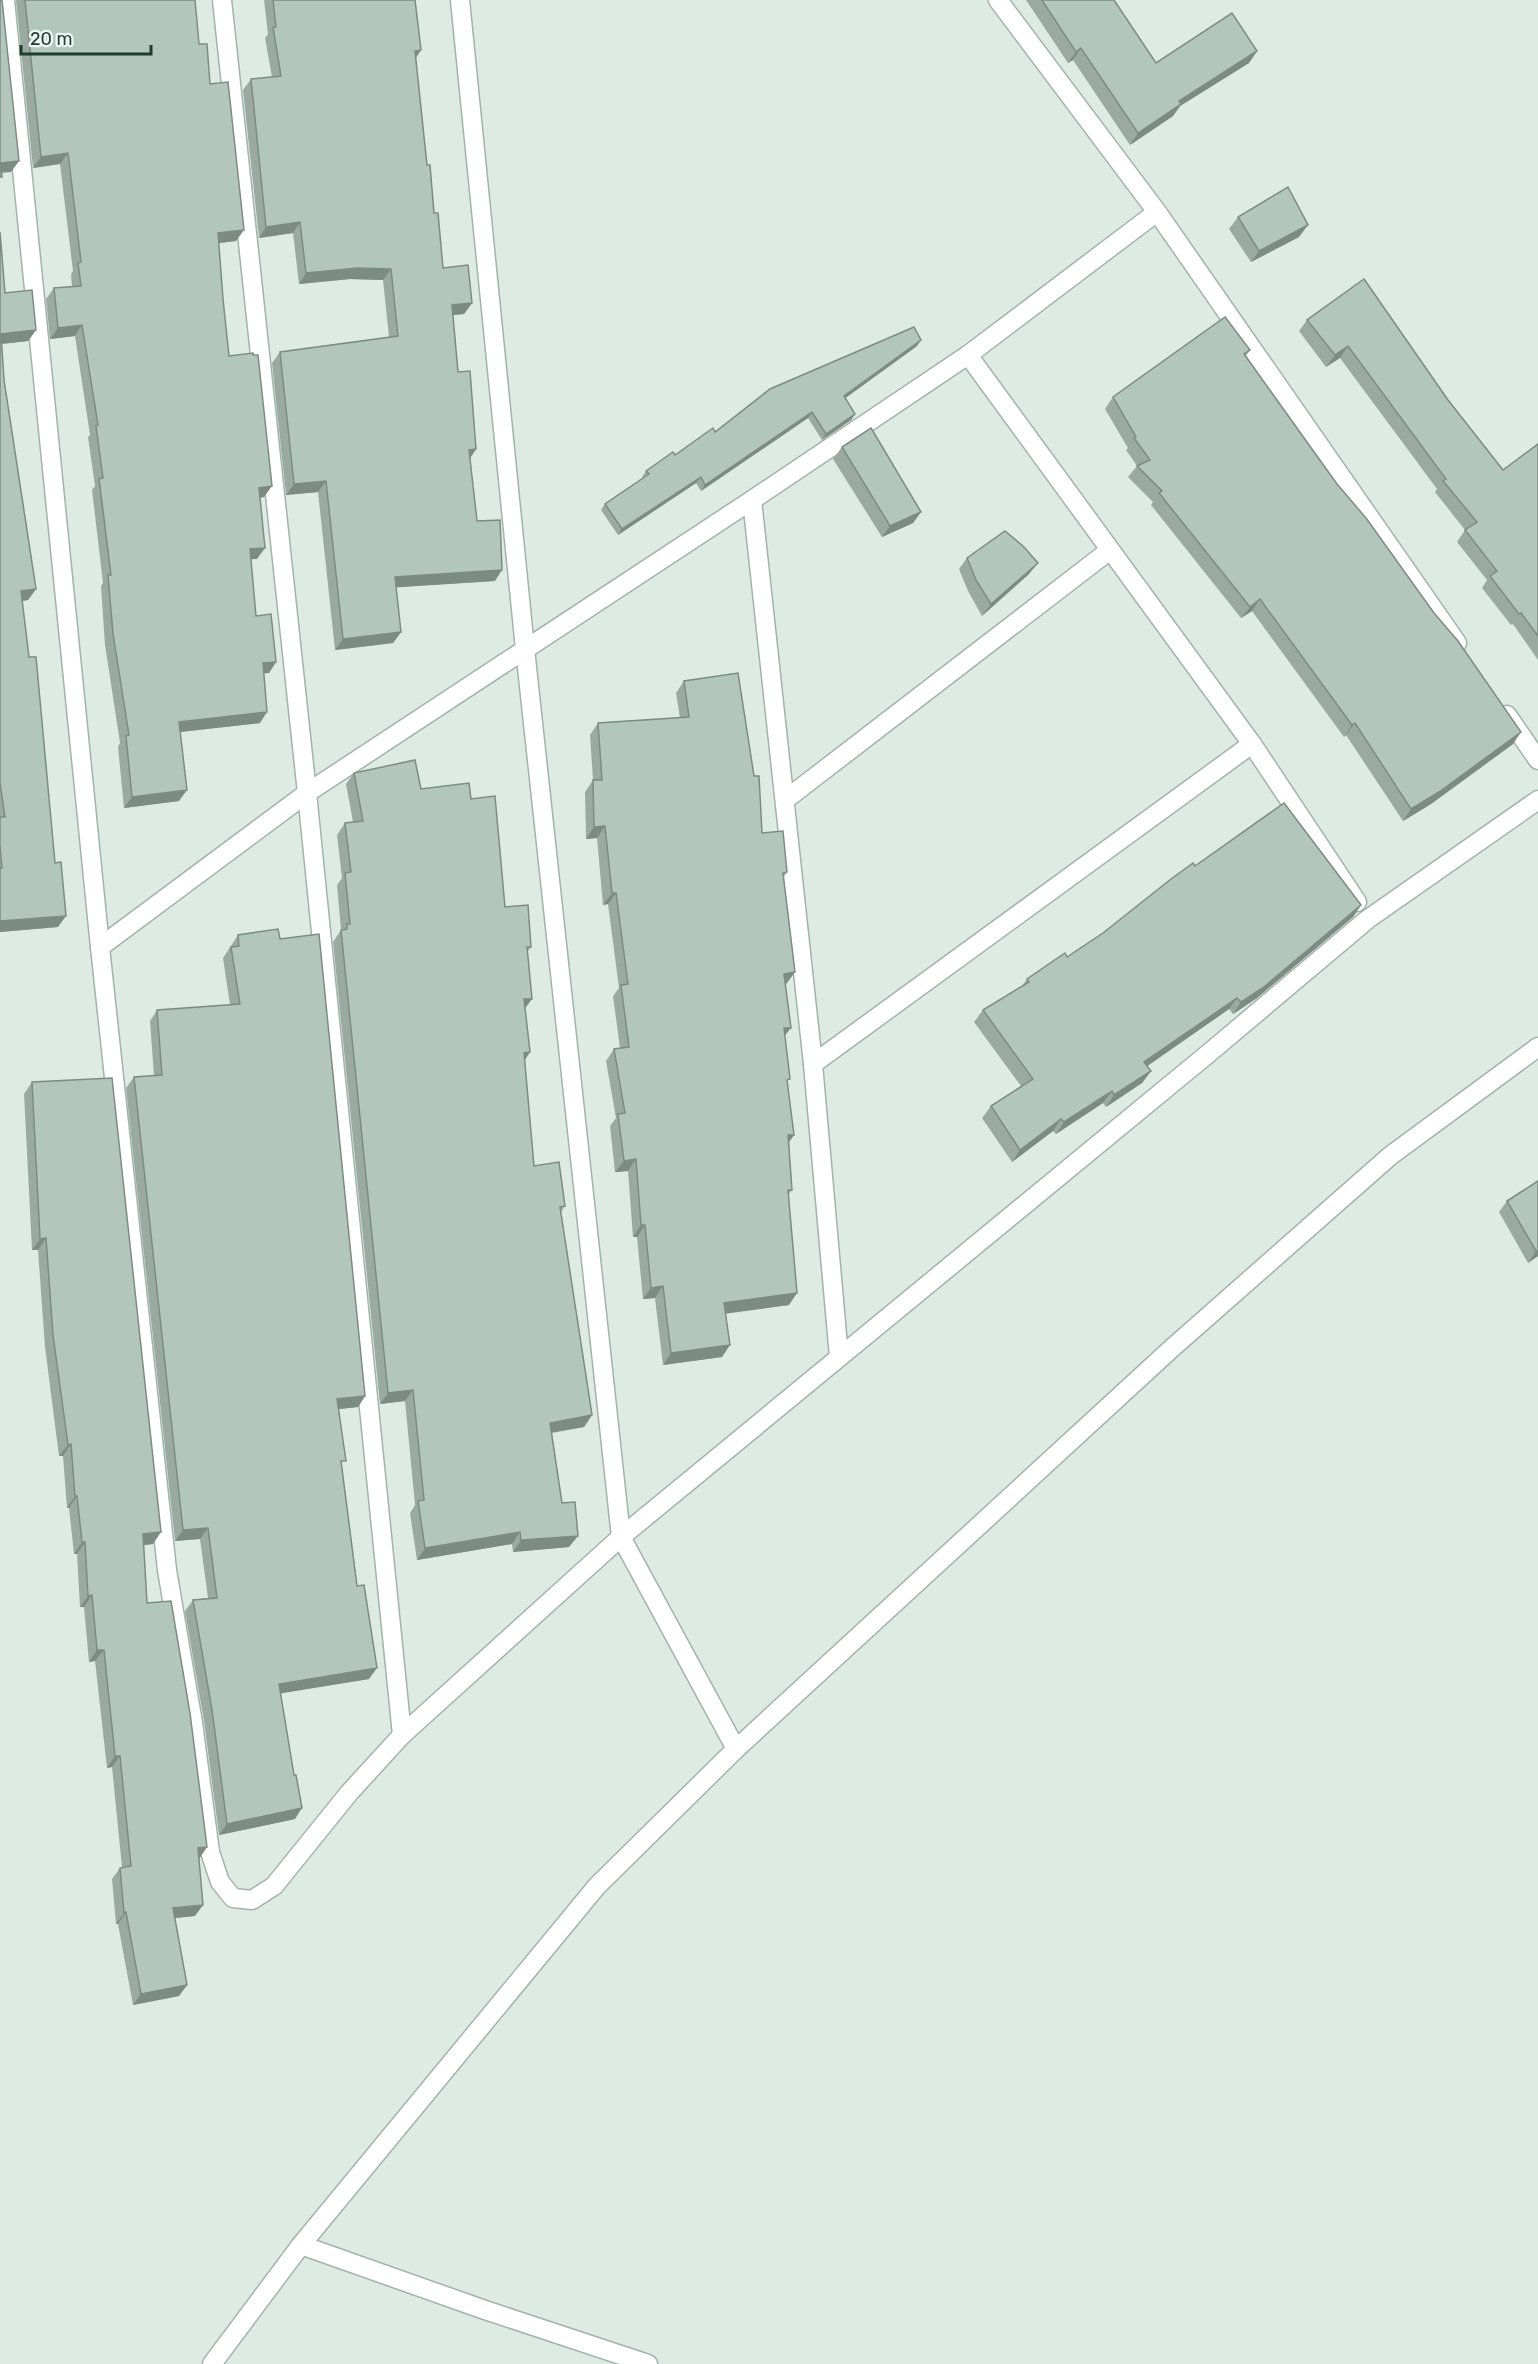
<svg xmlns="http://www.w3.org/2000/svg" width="1538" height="2364" viewBox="0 0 1538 2364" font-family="Rubik,sans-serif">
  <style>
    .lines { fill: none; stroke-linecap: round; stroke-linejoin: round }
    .minor-casing { stroke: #a1b3ac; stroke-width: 21 }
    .minor { stroke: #fff; stroke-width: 18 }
    .wall { fill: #9aaaa3 }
    .shaded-wall { fill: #7d8b85 }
    .building { fill: #b3c6be; stroke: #7d8b85; stroke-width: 1.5 }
  </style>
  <rect width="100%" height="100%" fill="#deebe5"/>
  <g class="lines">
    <g class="minor-casing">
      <g id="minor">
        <polyline points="5,0 100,947 167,1570 193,1723 210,1852 220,1882 233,1898 252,1900 274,1886 349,1793 402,1735 621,1537 1209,1053 1368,919 1538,800"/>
        <polyline points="222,0 307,793 402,1735"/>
        <polyline points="460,0 525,649 621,1537 736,1749"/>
        <polyline points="998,0 1157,212 1457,643"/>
        <polyline points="968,355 1252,744 1357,902"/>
        <polyline points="752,500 813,1064 839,1357"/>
        <polyline points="1507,715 1538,760"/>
        <polyline points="785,800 1110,550"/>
        <polyline points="100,947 307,793 752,500 968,355 1157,212"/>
        <polyline points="813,1064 1252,744"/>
        <polyline points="301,2245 485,2310 648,2364"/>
        <polyline points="212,2364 301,2245 597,1886 736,1749 1171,1349 1390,1156 1538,1047"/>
      </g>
    </g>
    <use href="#minor" class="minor"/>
  </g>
  <g class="wall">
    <polygon points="16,0 195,0 199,44 210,84 236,241 219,243 223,299 229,356 264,497 260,498 257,559 251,559 256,616 276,662 269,673 264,673 260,723 180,732 179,801 124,808 118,747 120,743 105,645 101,586 103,583 92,490 95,486 88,437 90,435 75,336 50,339 46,299 54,288 72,287 71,274 73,271 60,164 33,168"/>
    <polygon points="264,0 415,0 421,50 416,58 427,165 434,213 443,268 472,303 464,314 453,315 458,372 476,449 470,458 477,521 495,581 396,587 401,632 393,643 335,650 318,492 286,495 272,363 280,352 389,337 383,280 350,279 299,284 293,233 259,238 243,90 251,79 272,77 265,38 268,34"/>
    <polygon points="1026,0 1114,0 1156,63 1257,51 1249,63 1180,106 1173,116 1130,145 1073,60 1068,63"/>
    <polygon points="1238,217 1299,237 1251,262 1229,229"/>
    <polygon points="0,232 5,293 36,330 28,341 2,344 4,380 36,589 28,600 22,601 58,927 0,932"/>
    <polygon points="1307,320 1448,400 1503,470 1538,444 1538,660 1513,624 1511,625 1482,588 1487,580 1457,542 1465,530 1435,492 1437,489 1340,358 1326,367 1299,331"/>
    <polygon points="917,346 845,398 855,414 851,420 822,440 808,418 701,491 696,483 618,535 601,510 605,504 643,478 642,477 646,471 715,432"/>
    <polygon points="1250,350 1246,356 1513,744 1431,804 1403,821 1346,735 1344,737 1252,611 1241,618 1151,505 1153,502 1128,477 1137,466 1126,450 1128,448 1105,409 1113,397"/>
    <polygon points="842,447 921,512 913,523 882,537 833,459"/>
    <polygon points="967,558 1029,574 982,616 968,591 959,569"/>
    <polygon points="684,681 762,833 787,872 783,878 795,972 786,984 785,1036 787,1083 794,1135 789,1142 792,1190 789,1194 789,1305 725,1313 722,1357 663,1365 655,1298 643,1299 637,1237 633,1237 628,1171 615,1172 610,1126 616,1118 606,1061 614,1049 620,1048 613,996 619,988 608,904 603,905 597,838 586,839 585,792 593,780 590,735 598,723 680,718 676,693"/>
    <polygon points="354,773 421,789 471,799 505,907 531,947 527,952 525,1009 530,1052 525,1060 534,1166 565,1206 561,1212 592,1415 584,1427 552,1433 562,1503 569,1547 513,1552 512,1544 417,1560 410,1513 415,1505 405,1401 380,1404 333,942 341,930 337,885 342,878 337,835 345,823 353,822 346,784"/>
    <polygon points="1195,866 1361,905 1353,917 1257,998 1233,1014 1229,1009 1147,1066 1151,1071 1142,1083 1106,1107 1103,1103 1056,1134 1053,1131 1012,1162 982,1118 991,1106 1021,1086 974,1022 983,1010 1022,986 1027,979 1067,957 1103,933"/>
    <polygon points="238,935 365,1396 358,1407 339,1409 342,1467 369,1679 280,1693 295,1819 219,1835 204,1721 185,1611 193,1600 208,1598 200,1539 175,1541 126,1088 134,1077 154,1076 150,1021 157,1010 230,1005 223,958"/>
    <polygon points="32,1082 153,1544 143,1545 147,1603 207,1847 199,1858 195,1916 175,1918 187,1985 179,1996 133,2005 118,1924 116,1924 112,1879 120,1868 122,1867 112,1767 107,1768 95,1661 89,1662 84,1607 80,1607 77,1554 74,1554 69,1508 67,1508 63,1456 59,1456 45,1347 38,1250 32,1250 24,1094"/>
    <polygon points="1538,1181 1538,1256 1528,1263 1499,1212 1507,1201"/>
  </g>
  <g class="shaded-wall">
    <polygon points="1081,48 1073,60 1068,63 1076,52"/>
    <polygon points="421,50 413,61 415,51"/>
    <polygon points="1257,51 1249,63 1180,106 1173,116 1130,145 1138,133 1179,101"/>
    <polygon points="68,153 60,164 33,168 41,157"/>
    <polygon points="19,161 11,172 0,173 1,163"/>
    <polygon points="300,222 293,233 259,238 266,227"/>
    <polygon points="1308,225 1299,237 1251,262 1259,251"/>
    <polygon points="244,230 236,241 210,244 218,233"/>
    <polygon points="358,268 391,269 383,280 350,279 299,284 306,273"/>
    <polygon points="472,303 464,314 444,316 452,305"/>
    <polygon points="82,325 75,336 50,339 58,328"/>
    <polygon points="36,330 28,341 0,344 1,334"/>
    <polygon points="921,340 917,346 840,402 844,396"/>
    <polygon points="1348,346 1340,358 1326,367 1335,355"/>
    <polygon points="812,412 808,418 701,491 705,485"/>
    <polygon points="855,414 851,420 822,440 826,434"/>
    <polygon points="476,449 469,460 469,450"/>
    <polygon points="701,477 696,483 618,535 622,529"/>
    <polygon points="326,481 318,492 286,495 294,484"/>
    <polygon points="272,486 264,497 251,499 259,488"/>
    <polygon points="921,512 913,523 882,537 890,526"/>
    <polygon points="265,548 257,559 242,560 250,549"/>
    <polygon points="1038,563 1029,574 982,616 991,604"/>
    <polygon points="502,570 495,581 387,588 395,577"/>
    <polygon points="36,589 28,600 13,602 21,591"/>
    <polygon points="1260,599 1252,611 1241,618 1250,607"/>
    <polygon points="401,632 393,643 335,650 343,639"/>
    <polygon points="276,662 269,673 255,674 263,663"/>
    <polygon points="267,712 260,723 171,733 179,722"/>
    <polygon points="1355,723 1346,735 1344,737 1352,725"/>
    <polygon points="1521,732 1513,744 1431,804 1403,821 1411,809"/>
    <polygon points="187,790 179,801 124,808 132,797"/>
    <polygon points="605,826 597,838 586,839 594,827"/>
    <polygon points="612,893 616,893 608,904 603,905"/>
    <polygon points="1361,905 1353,917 1257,998 1233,1014 1241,1002"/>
    <polygon points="66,916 58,927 0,932 0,921"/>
    <polygon points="795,972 786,984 776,985 784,974"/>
    <polygon points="1237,998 1229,1009 1136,1074 1144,1062"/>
    <polygon points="524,999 532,999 524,1010"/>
    <polygon points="784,1028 791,1028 782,1039"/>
    <polygon points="530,1052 522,1064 524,1053"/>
    <polygon points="1151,1071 1142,1083 1106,1107 1114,1095"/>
    <polygon points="1112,1091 1103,1103 1056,1134 1064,1122"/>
    <polygon points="1061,1119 1053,1131 1012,1162 1020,1150"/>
    <polygon points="788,1135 794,1135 786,1146"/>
    <polygon points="636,1159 628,1171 615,1172 624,1161"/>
    <polygon points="641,1225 645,1225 637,1237 633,1237"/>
    <polygon points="46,1238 38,1250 32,1250 40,1239"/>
    <polygon points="1538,1250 1538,1256 1528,1263 1536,1251"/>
    <polygon points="663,1286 655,1298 643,1299 651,1288"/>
    <polygon points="797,1293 789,1305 716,1315 724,1303"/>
    <polygon points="730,1345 722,1357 663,1365 671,1353"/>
    <polygon points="413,1390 405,1401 380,1404 388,1393"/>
    <polygon points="365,1396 358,1407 330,1410 337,1399"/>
    <polygon points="592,1415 584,1427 542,1434 550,1423"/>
    <polygon points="71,1444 63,1456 59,1456 68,1445"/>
    <polygon points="75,1496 77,1496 69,1508 67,1508"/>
    <polygon points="208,1528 200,1539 175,1541 183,1530"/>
    <polygon points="161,1532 153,1544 135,1546 143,1534"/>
    <polygon points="520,1532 512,1544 417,1560 425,1548"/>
    <polygon points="578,1536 569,1547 513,1552 521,1540"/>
    <polygon points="82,1542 85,1542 77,1554 74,1554"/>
    <polygon points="92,1595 84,1607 80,1607 88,1596"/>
    <polygon points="97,1650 104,1650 95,1661 89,1662"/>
    <polygon points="377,1668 369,1679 271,1695 279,1684"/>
    <polygon points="115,1756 120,1756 112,1767 107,1768"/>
    <polygon points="302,1808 295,1819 219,1835 227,1824"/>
    <polygon points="207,1847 199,1859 198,1848"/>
    <polygon points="203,1905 195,1916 165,1919 173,1908"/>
    <polygon points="126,1912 118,1924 116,1924 124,1913"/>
    <polygon points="187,1985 179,1996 133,2005 141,1994"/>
  </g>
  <g class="building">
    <polygon points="0,0 2,0 19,161 1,163 2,177 0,177"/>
    <polygon points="25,0 195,0 199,44 207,44 210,84 228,82 244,230 218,233 223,299 229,356 253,353 253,355 258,355 272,486 259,488 265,548 250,549 256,616 271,614 276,662 263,663 267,712 179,722 187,790 132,797 126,736 129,735 113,634 108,575 111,575 99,479 103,478 96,426 98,425 82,325 58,328 54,288 81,286 78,263 81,262 68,153 41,157"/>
    <polygon points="273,0 415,0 421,50 415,51 427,165 430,165 434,213 438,213 443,268 468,265 472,303 452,305 458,372 470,371 476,449 469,450 477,521 500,520 502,570 395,577 401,632 343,639 326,481 294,484 280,352 398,336 391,269 358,268 306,273 300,222 266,227 251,79 281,76 273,27 276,27"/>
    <polygon points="1042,0 1114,0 1156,63 1232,13 1257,51 1179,101 1181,104 1138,133 1081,48 1076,52"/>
    <polygon points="1288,187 1308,225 1259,251 1238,217"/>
    <polygon points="0,232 5,293 32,290 36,330 1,334 4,380 36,589 21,591 29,657 36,657 55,863 61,862 66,916 0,921 0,868 2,868 0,846 0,817 5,817 0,783"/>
    <polygon points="1364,279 1448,400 1503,470 1538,444 1538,636 1521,613 1519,614 1490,576 1497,571 1465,530 1477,522 1443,481 1446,479 1348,346 1335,355 1307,320"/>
    <polygon points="1225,317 1250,350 1244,354 1337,484 1366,518 1434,613 1458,641 1521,732 1439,792 1411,809 1355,723 1352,725 1260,599 1250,607 1159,493 1162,491 1137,466 1150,460 1134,438 1136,437 1113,397"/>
    <polygon points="914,327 921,340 844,396 855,414 826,434 812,412 705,485 701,477 622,529 605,504 649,474 646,471 673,452 675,455 713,428 715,432 770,389"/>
    <polygon points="871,428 921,512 890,526 842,447"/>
    <polygon points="1005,531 1023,546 1038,563 991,604 976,580 967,558"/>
    <polygon points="738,673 754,776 759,776 762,833 783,831 787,872 783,873 795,972 784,974 791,1028 784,1028 790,1079 787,1080 794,1135 788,1135 792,1190 788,1190 797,1293 724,1303 730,1345 671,1353 663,1286 651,1288 645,1225 641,1225 636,1159 624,1161 618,1114 625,1113 614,1049 629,1047 621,985 628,984 616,893 612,893 605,826 594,827 593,780 602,780 598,723 689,717 684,681"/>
    <polygon points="415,760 421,789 469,783 471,799 495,796 505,907 528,905 531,947 527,947 532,999 524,999 530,1052 524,1053 534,1166 559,1162 565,1206 560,1207 592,1415 550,1423 562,1503 575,1502 578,1536 521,1540 520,1532 425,1548 418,1501 424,1500 413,1390 388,1393 341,930 347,929 347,924 350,924 345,873 351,872 345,823 363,821 354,773"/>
    <polygon points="1284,803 1361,905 1265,986 1241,1002 1237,998 1144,1062 1151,1071 1114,1095 1112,1091 1064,1122 1061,1119 1020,1150 991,1106 1033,1079 983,1010 1029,982 1027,979 1065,953 1067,957 1103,933 1171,879 1193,863 1195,866"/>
    <polygon points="278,929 280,939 319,934 365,1396 337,1399 346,1461 341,1461 357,1586 364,1585 377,1668 279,1684 294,1775 296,1775 302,1808 227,1824 212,1710 193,1600 217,1598 208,1528 183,1530 134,1077 162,1075 157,1010 240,1004 231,947 239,946 238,935"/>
    <polygon points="112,1078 161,1532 143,1534 147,1603 171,1601 190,1713 207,1847 198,1848 203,1905 173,1908 187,1985 141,1994 126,1912 124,1913 120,1868 131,1866 120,1756 115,1756 104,1650 97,1650 92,1595 88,1596 85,1542 82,1542 77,1496 75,1496 71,1444 68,1445 53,1335 46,1238 40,1239 32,1082"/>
    <polygon points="1538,1181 1538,1250 1536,1251 1507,1201"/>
  </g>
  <path d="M21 45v9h130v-9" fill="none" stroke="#1e3c33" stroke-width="3"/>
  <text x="30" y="45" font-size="18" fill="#1e3c33" stroke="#eef7f3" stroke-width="4.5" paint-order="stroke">20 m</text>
</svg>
